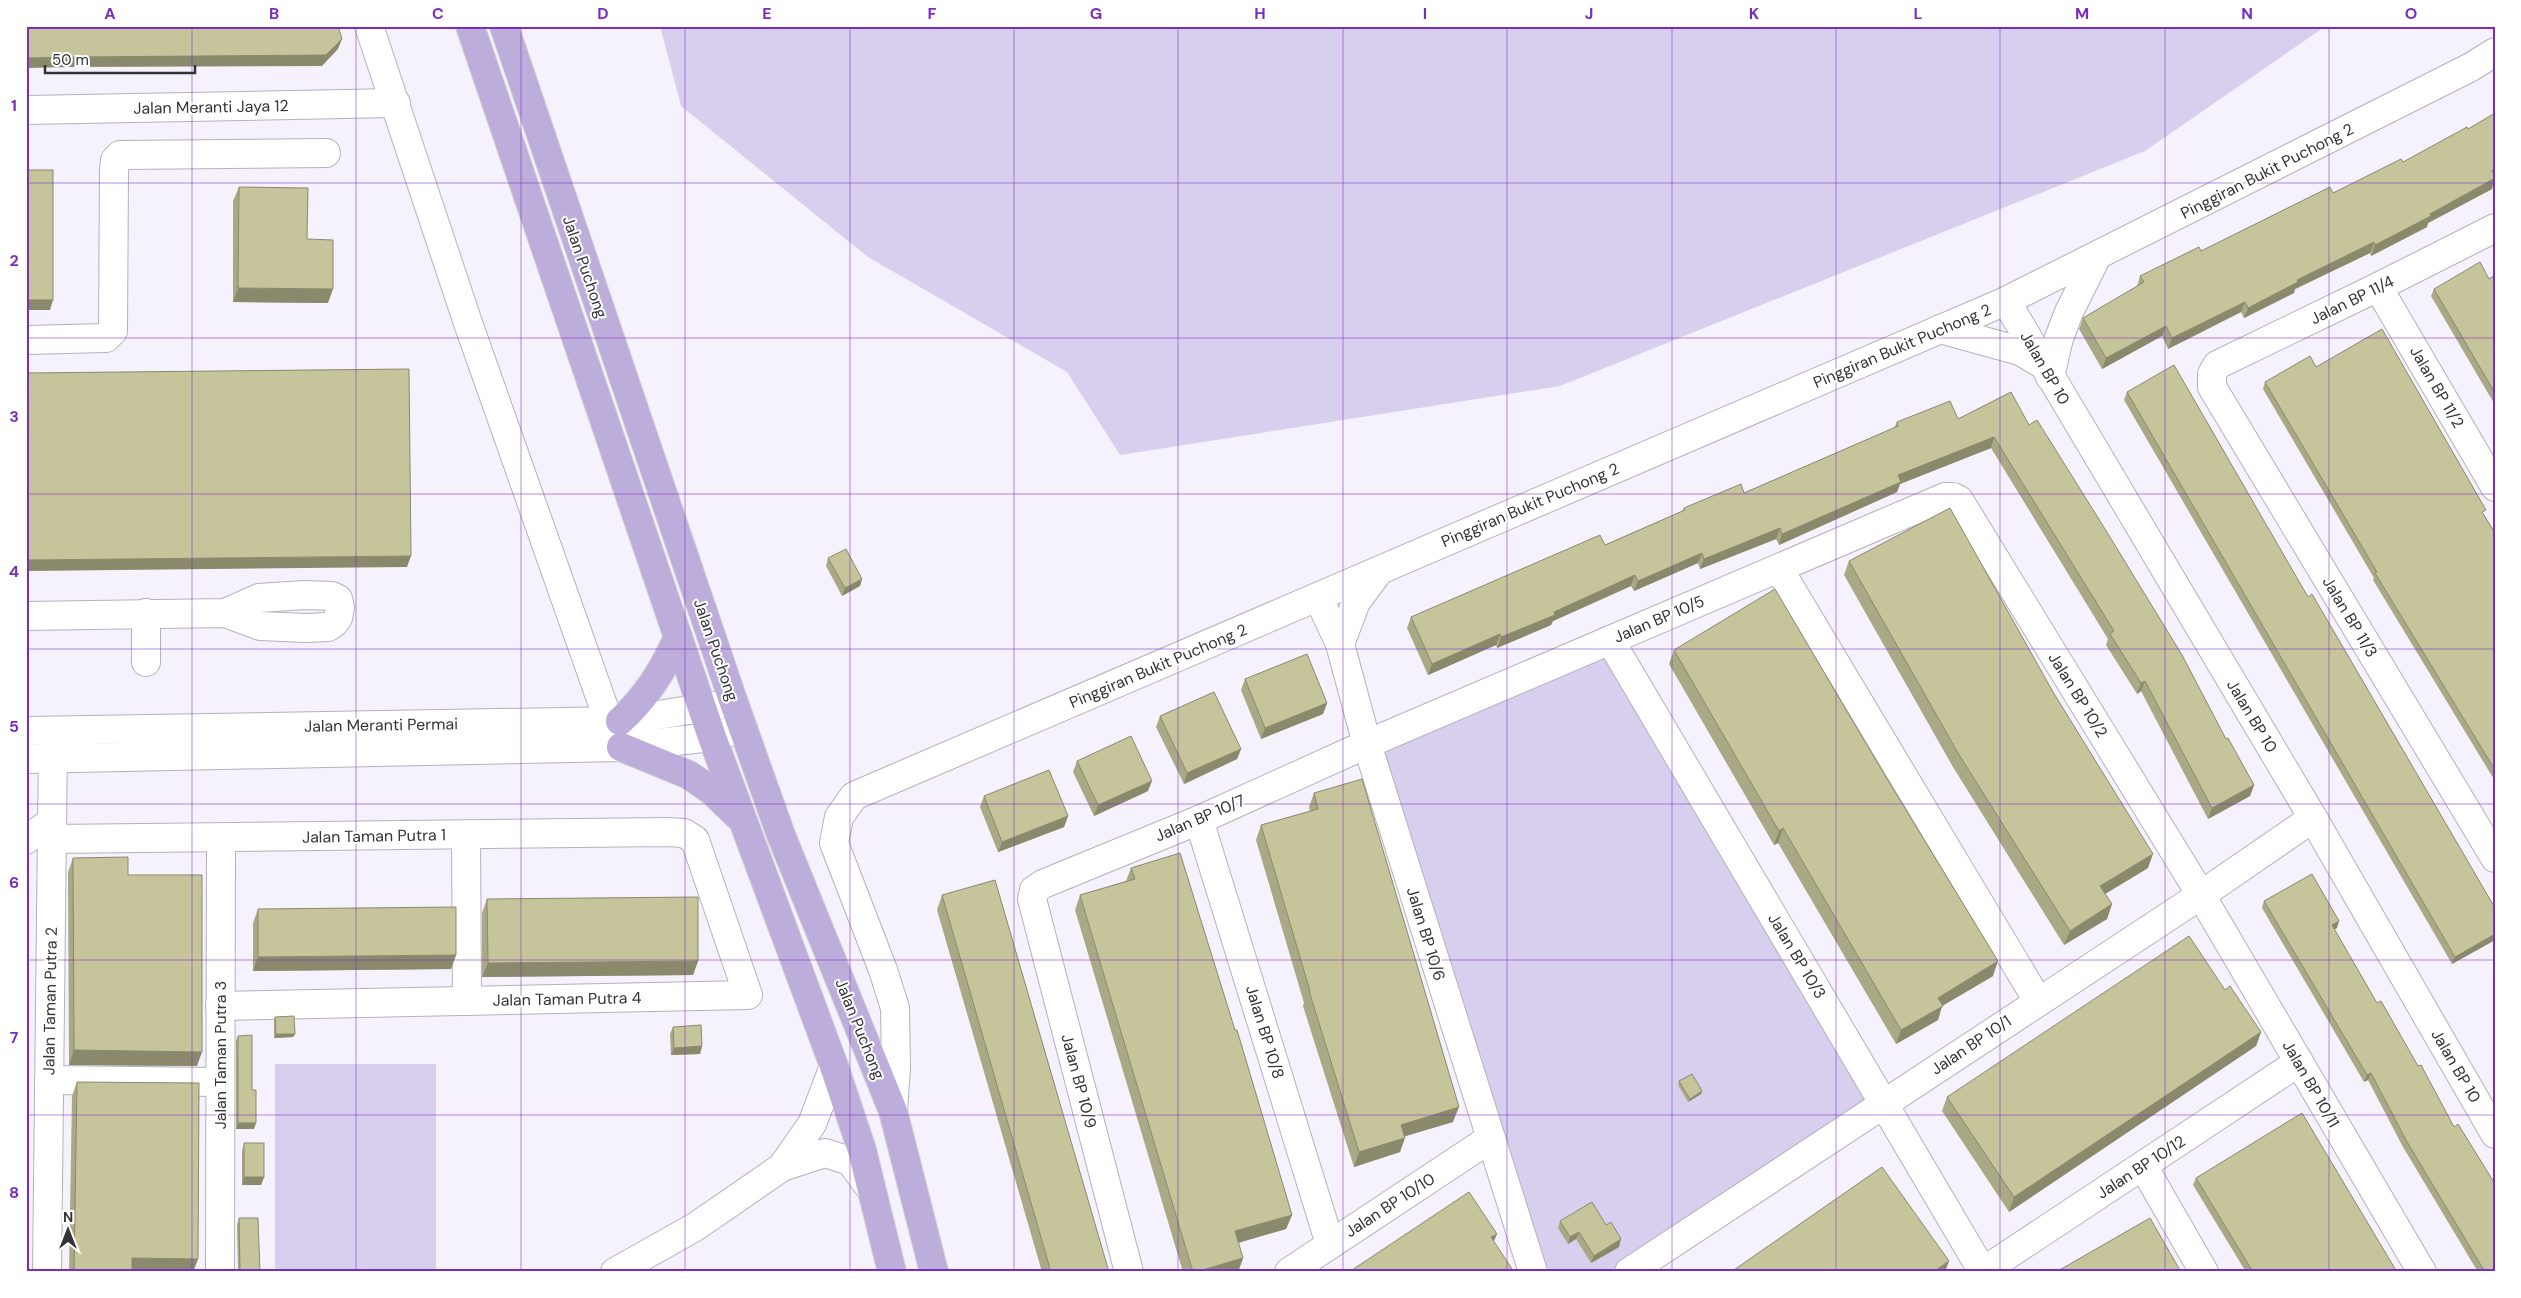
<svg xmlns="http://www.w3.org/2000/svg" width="2521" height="1298" viewBox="0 0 2521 1298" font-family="'DM Sans',sans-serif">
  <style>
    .green { fill: #d8cfef }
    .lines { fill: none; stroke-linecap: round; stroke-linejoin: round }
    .minor-casing { stroke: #b5b1bc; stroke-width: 30 }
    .major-casing { stroke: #d2d2d3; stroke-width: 30 }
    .minor { stroke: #fff; stroke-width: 28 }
    .major { stroke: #bcadda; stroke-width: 28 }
    .wall { fill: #aaa985 }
    .shaded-wall { fill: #8b896c }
    .building { fill: #c6c49b; stroke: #8b896c }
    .grid { fill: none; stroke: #7b2cbf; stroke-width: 1; stroke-opacity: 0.55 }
    .labels { text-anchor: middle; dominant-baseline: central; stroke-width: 4; stroke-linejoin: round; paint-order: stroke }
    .street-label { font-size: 16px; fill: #333236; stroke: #fff }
    .neatline { fill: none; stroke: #7b2cbf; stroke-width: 2 }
    .grid-label { font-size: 16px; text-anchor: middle; font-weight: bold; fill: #7b2cbf }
  </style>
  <rect width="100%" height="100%" fill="#f5f2fd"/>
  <g class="green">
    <polygon points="660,26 2326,26 2145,151 1560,386 1120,455 1067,372 868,257 681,106"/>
    <polygon points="1610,640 1884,1103 1629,1272 1534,1272 1367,744"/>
    <rect x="275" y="1064" width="161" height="208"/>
  </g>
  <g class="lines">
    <g class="minor-casing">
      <g id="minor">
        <polyline points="369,26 468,323 609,722"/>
        <polyline points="26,110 396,103"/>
        <polyline points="2495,228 2378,287 2217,365 2212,374 2212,387 2495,858"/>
        <polyline points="2378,287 2495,487"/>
        <polyline points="2006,301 2313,818 2495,1134"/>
        <polyline points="1940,329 2020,351 2042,364"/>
        <polyline points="26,340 106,338 113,331 114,170 115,160 120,155 326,153"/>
        <polyline points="2050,377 2059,338 2069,312 2097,256"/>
        <polyline points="1779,569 2038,1001"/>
        <polyline points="1318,597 1340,644 1367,744 1533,1272"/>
        <polyline points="146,613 146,662"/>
        <polyline points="26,616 225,613 260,626 306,628 328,627 334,623 338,618 340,607 338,599 332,596 304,595 259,598 225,613"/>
        <polyline points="1610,640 1983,1272"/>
        <polyline points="1340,644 1356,602 1379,571"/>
        <polyline points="26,731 620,721 734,703"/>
        <polyline points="26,759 621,747 712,737 743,728"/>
        <polyline points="1199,820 1330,1244"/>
        <polyline points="466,835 467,1001"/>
        <polyline points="52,839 668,832 684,833 695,840 748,995 220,1006"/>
        <polyline points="26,840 52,821"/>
        <polyline points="834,1066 812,1124 782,1167 825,1153 850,1161 872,1191"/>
        <polyline points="49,1080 220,1082"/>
        <polyline points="893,1111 896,1068 895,1008 883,970 834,843 839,817 854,796 2006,301 2471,67 2495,52"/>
        <polyline points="2143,1166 2204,1272"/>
        <polyline points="47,1272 53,741"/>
        <polyline points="220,1272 221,838"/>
        <polyline points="615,1272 695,1227 782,1167"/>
        <polyline points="1129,1272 1032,899 1034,890 1043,884 1199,820 1367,744 1945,497 1953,497 1959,500 2201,895 2422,1272"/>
        <polyline points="1289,1272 1491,1138"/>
        <polyline points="1629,1272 2201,895 2313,818"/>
        <polyline points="1982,1272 2299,1062"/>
      </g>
    </g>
    <g class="major-casing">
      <g id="major">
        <polyline points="470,26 712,737 834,1066 862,1150 892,1272"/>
        <polyline points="504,26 734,703 781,835 893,1111 934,1272"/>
        <path d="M620,721C646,698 664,669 678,637"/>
        <polyline points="621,747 689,775 712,791 738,816"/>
      </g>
    </g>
    <use href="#minor" class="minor"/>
    <use href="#major" class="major"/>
  </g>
  <g class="wall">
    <polygon points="2403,162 2492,189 2428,223 2427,227 2371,256 2370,253 2295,289 2294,293 2244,318 2241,312 2168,349 2162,336 2102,369 2079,329 2083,318 2137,287 2140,276 2201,251"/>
    <polygon points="239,187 307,239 328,303 233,302 233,201"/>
    <polygon points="2495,275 2495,405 2431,296 2434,289 2489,279"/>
    <polygon points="2316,367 2484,515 2495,533 2495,781 2373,580 2374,578 2263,389 2265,382"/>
    <polygon points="2127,392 2308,597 2495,908 2495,940 2452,964 2124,400"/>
    <polygon points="1958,419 2029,425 2254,785 2250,796 2208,819 2141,691 2137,694 2106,645 2108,639 1991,448 1900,484 1897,492 1779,545 1776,539 1700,569 1698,563 1634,591 1631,586 1553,621 1551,625 1497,648 1496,645 1428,675 1407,628 1411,617 1605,545 1682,511 1684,508 1744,493 1894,428 1897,422"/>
    <polygon points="828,558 862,579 860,586 842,596 826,566"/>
    <polygon points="1849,561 2148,868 2105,894 2112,904 2107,919 2064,945 1953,767 1844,575"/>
    <polygon points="1674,650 1993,976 1942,1006 1938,1020 1896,1044 1778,843 1774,845 1669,664"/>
    <polygon points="1245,679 1327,703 1323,714 1261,739 1241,690"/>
    <polygon points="1160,716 1241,749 1237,759 1184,784 1156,727"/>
    <polygon points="1077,761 1148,791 1094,816 1073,772"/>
    <polygon points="1314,793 1453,1122 1404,1136 1400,1152 1354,1167 1303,1006 1304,1003 1256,840 1261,825 1310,811 1309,807"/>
    <polygon points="984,796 1068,816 1064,827 998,852 980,807"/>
    <polygon points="73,858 128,875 197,1066 69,1065 68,872"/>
    <polygon points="1131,868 1235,1030 1292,1215 1286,1229 1238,1243 1243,1258 1238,1272 1183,1272 1075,910 1080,895 1126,881"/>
    <polygon points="942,895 1109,1272 1042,1272 937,910"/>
    <polygon points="487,899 698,961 693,975 482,977 482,913"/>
    <polygon points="2264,901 2337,928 2334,930 2495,1272 2478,1272 2403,1147 2368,1080 2364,1082 2262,908"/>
    <polygon points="258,909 456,955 451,969 253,971 253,923"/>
    <polygon points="275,1017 295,1034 293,1037 274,1038 274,1020"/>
    <polygon points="673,1027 702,1046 700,1054 671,1055 670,1034"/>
    <polygon points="2261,1032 2256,1046 2009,1212 1942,1111 1947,1097"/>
    <polygon points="238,1036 252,1090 254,1129 236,1129 236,1041"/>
    <polygon points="1679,1081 1701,1094 1688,1102 1678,1085"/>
    <polygon points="77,1082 198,1259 193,1272 69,1272 72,1096"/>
    <polygon points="244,1143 264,1177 261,1185 242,1185 242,1151"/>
    <polygon points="2196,1178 2397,1272 2246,1272 2193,1185"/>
    <polygon points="239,1218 260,1272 238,1272 237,1225"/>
    <polygon points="1560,1221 1619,1247 1591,1263 1576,1239 1568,1244 1558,1228"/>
  </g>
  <g class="shaded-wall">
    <polygon points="342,39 338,49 322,66 70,67 26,68 26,58"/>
    <polygon points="2495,169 2495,177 2492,171"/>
    <polygon points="2495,178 2492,189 2428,223 2427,227 2371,256 2375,245"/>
    <polygon points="2374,242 2370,253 2295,289 2294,293 2244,318 2248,308 2297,280"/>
    <polygon points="238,288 333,289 328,303 233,302"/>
    <polygon points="26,300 53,300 50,310 26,310"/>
    <polygon points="2245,302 2241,312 2168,349 2172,338"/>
    <polygon points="2166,326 2162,336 2102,369 2106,358"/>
    <polygon points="1994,437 1991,448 1900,484 1897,492 1779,545 1782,534 1898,475"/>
    <polygon points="1780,528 1776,539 1700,569 1704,559"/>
    <polygon points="1702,553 1698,563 1634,591 1638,581"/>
    <polygon points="411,556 407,567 26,571 26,560"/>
    <polygon points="1635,575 1631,586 1553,621 1551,625 1497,648 1501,637 1554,612"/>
    <polygon points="862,579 860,586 842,596 845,588"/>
    <polygon points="1500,634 1496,645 1428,675 1432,664"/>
    <polygon points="2145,681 2141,691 2137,694 2141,683"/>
    <polygon points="1327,703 1323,714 1261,739 1265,728"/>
    <polygon points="1241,749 1237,759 1184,784 1187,773"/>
    <polygon points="1152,781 1148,791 1094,816 1098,805"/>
    <polygon points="2254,785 2250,796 2208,819 2212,808"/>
    <polygon points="1068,816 1064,827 998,852 1002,842"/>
    <polygon points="1783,828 1778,843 1774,845 1779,831"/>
    <polygon points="2153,854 2148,868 2095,900 2100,886"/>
    <polygon points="2112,904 2107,919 2064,945 2070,931"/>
    <polygon points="2339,921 2337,928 2329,932 2332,925"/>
    <polygon points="2495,934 2495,940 2452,964 2455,957"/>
    <polygon points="456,955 451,969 253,971 258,957"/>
    <polygon points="698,961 693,975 482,977 488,963"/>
    <polygon points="1998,961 1993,976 1942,1006 1938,1020 1896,1044 1901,1030 1938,998"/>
    <polygon points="2261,1032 2256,1046 2009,1212 2014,1197"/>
    <polygon points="276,1034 295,1034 293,1037 274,1038"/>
    <polygon points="702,1046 700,1054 671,1055 674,1048"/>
    <polygon points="74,1050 202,1052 197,1066 69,1065"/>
    <polygon points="2371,1073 2368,1080 2364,1082 2367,1075"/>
    <polygon points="1702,1091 1701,1094 1688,1102 1690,1099"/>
    <polygon points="1459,1107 1453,1122 1396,1139 1401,1125"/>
    <polygon points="238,1123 256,1123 254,1129 236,1129"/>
    <polygon points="1405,1138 1400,1152 1354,1167 1359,1152"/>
    <polygon points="244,1177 264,1177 261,1185 242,1185"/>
    <polygon points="1292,1215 1286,1229 1230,1245 1235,1231"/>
    <polygon points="1579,1232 1576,1239 1568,1244 1570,1237"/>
    <polygon points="1497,1234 1491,1248 1491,1237"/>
    <polygon points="1621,1239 1619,1247 1591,1263 1594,1256"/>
    <polygon points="132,1258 198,1259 193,1272 127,1272"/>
    <polygon points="1243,1258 1238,1272 1196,1272"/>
    <polygon points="1949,1261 1945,1272 1933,1272"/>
  </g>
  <g class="building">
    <polygon points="26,26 338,26 342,39 326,55 74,57 26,58"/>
    <polygon points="2495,113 2495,169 2492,171 2495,176 2495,178 2430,214 2431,216 2375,245 2374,242 2297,280 2298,282 2248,308 2245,302 2172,338 2166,326 2106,358 2083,318 2144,282 2140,276 2199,247 2201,251 2330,187 2333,193 2401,159 2403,162 2467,127 2468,129"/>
    <rect x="26" y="170" width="27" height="130"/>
    <polygon points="239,187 308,188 307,239 333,240 333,289 238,288"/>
    <polygon points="2480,262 2489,279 2495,275 2495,393 2434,289"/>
    <polygon points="2382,329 2486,510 2482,512 2495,533 2495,770 2375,573 2377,572 2265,382 2310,356 2316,367"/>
    <polygon points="2174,365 2308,597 2312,594 2495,908 2495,934 2455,957 2127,392"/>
    <polygon points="409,369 411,556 26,560 26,373"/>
    <polygon points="2011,392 2029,425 2037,420 2105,529 2182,655 2226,739 2228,738 2254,785 2212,808 2145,681 2141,683 2110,634 2114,631 1994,437 1898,475 1901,482 1782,534 1780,528 1704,559 1702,553 1638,581 1635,575 1554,612 1555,615 1501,637 1500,634 1432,664 1411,617 1600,535 1605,545 1685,510 1684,508 1741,484 1744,493 1898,426 1897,422 1950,401 1958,419"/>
    <polygon points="1950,508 2053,692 2153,854 2100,886 2112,904 2070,931 1958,753 1849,561"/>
    <polygon points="846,549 862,579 845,588 828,558"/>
    <polygon points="1775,589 1884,774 1998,961 1938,998 1943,1006 1901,1030 1783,828 1779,831 1674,650"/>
    <polygon points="1307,654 1327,703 1265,728 1245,679"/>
    <polygon points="1214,692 1241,749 1187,773 1160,716"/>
    <polygon points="1131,736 1152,781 1098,805 1077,761"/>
    <polygon points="1049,770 1068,816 1002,842 984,796"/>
    <polygon points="1362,779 1459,1107 1401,1125 1405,1138 1359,1152 1309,991 1310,991 1261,825 1318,809 1314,793"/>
    <polygon points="1180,853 1235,1030 1237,1030 1292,1215 1235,1231 1243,1258 1196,1272 1193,1272 1080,895 1135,879 1131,868"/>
    <polygon points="128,857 128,875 202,875 202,1052 74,1050 73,858"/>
    <polygon points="2312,874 2339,921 2332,925 2377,1003 2381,1001 2418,1066 2421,1065 2454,1127 2458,1124 2495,1184 2495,1272 2485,1272 2406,1140 2371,1073 2367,1075 2264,901"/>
    <polygon points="995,880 1109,1272 1051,1272 942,895"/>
    <polygon points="698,897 698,961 488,963 487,899"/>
    <polygon points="456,907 456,955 258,957 258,909"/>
    <polygon points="2189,936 2225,990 2230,986 2261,1032 2014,1197 1947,1097"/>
    <polygon points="294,1016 295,1034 276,1034 275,1017"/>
    <polygon points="701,1025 702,1046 674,1048 673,1027"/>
    <polygon points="252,1035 252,1090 256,1090 256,1123 238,1123 238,1036"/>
    <polygon points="1692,1074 1702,1091 1690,1099 1679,1081"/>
    <polygon points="77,1082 199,1083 198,1259 132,1258 132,1272 74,1272"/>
    <polygon points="2302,1113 2397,1272 2253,1272 2196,1178"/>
    <rect x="244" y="1143" width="20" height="34"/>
    <polygon points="1882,1167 1949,1261 1933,1272 1731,1272"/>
    <polygon points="1469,1192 1497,1234 1491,1237 1514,1272 1349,1272"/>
    <polygon points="1592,1202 1606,1225 1611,1222 1621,1239 1594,1256 1579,1232 1570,1237 1560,1221"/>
    <polygon points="239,1218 258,1218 260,1272 240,1272"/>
    <polygon points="2150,1218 2181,1272 2056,1272"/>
  </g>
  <path class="grid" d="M192,26V1272M356,26V1272M521,26V1272M685,26V1272M850,26V1272M1014,26V1272M1178,26V1272M1343,26V1272M1507,26V1272M1672,26V1272M1836,26V1272M2000,26V1272M2165,26V1272M2329,26V1272M26,183H2495M26,338H2495M26,494H2495M26,649H2495M26,804H2495M26,960H2495M26,1115H2495"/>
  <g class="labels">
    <g class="street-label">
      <text transform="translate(211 107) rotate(-1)">Jalan Meranti Jaya 12</text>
      <text transform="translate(2267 171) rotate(-27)">Pinggiran Bukit Puchong 2</text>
      <text transform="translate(585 267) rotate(71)">Jalan Puchong</text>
      <text transform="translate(2352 300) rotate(-26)">Jalan BP 11/4</text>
      <text transform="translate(1902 346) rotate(-23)">Pinggiran Bukit Puchong 2</text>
      <text transform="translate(2045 368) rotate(60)">Jalan BP 10</text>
      <text transform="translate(2437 387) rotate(60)">Jalan BP 11/2</text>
      <text transform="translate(1530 505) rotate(-23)">Pinggiran Bukit Puchong 2</text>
      <text transform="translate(2350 617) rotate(59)">Jalan BP 11/3</text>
      <text transform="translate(1659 619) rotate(-23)">Jalan BP 10/5</text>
      <text transform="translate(716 650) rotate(71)">Jalan Puchong</text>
      <text transform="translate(1158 666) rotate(-23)">Pinggiran Bukit Puchong 2</text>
      <text transform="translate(2078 695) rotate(58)">Jalan BP 10/2</text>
      <text transform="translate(2252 716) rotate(59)">Jalan BP 10</text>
      <text transform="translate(381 725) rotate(-1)">Jalan Meranti Permai</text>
      <text transform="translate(1200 818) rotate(-23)">Jalan BP 10/7</text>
      <text transform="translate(374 836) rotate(-1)">Jalan Taman Putra 1</text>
      <text transform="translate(1426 934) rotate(73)">Jalan BP 10/6</text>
      <text transform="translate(1797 956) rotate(59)">Jalan BP 10/3</text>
      <text transform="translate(567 999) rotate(-1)">Jalan Taman Putra 4</text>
      <text transform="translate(50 1001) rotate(-89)">Jalan Taman Putra 2</text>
      <text transform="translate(860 1029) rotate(68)">Jalan Puchong</text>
      <text transform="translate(1265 1032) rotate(73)">Jalan BP 10/8</text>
      <text transform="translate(1971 1045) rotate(-34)">Jalan BP 10/1</text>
      <text transform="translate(220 1055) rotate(-90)">Jalan Taman Putra 3</text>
      <text transform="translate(2456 1066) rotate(60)">Jalan BP 10</text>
      <text transform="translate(1079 1081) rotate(75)">Jalan BP 10/9</text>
      <text transform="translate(2311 1084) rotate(60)">Jalan BP 10/11</text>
      <text transform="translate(2141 1167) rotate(-33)">Jalan BP 10/12</text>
      <text transform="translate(1390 1205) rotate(-33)">Jalan BP 10/10</text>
    </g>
  </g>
  <rect width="2521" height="1298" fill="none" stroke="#ffffff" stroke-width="55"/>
  <g transform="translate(68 1230)" stroke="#ffffff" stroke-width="4" paint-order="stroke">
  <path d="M0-4L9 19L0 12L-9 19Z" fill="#333236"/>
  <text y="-8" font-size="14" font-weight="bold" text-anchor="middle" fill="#333236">N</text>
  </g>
  <path d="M45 65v8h150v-8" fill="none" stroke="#333236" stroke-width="2.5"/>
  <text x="52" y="65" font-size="15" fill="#333236" stroke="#ffffff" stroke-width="4" paint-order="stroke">50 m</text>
  <rect x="28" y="28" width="2466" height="1242" class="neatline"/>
  <g class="grid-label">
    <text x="110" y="19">A</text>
    <text x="274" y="19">B</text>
    <text x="438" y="19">C</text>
    <text x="603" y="19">D</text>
    <text x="767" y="19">E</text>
    <text x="932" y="19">F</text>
    <text x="1096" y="19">G</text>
    <text x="1260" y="19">H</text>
    <text x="1425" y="19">I</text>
    <text x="1589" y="19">J</text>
    <text x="1754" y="19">K</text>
    <text x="1918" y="19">L</text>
    <text x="2082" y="19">M</text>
    <text x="2247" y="19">N</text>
    <text x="2411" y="19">O</text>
    <text x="14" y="111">1</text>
    <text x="14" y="266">2</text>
    <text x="14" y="422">3</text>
    <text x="14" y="577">4</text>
    <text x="14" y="732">5</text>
    <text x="14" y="888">6</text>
    <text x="14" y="1043">7</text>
    <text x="14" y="1198">8</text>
  </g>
</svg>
